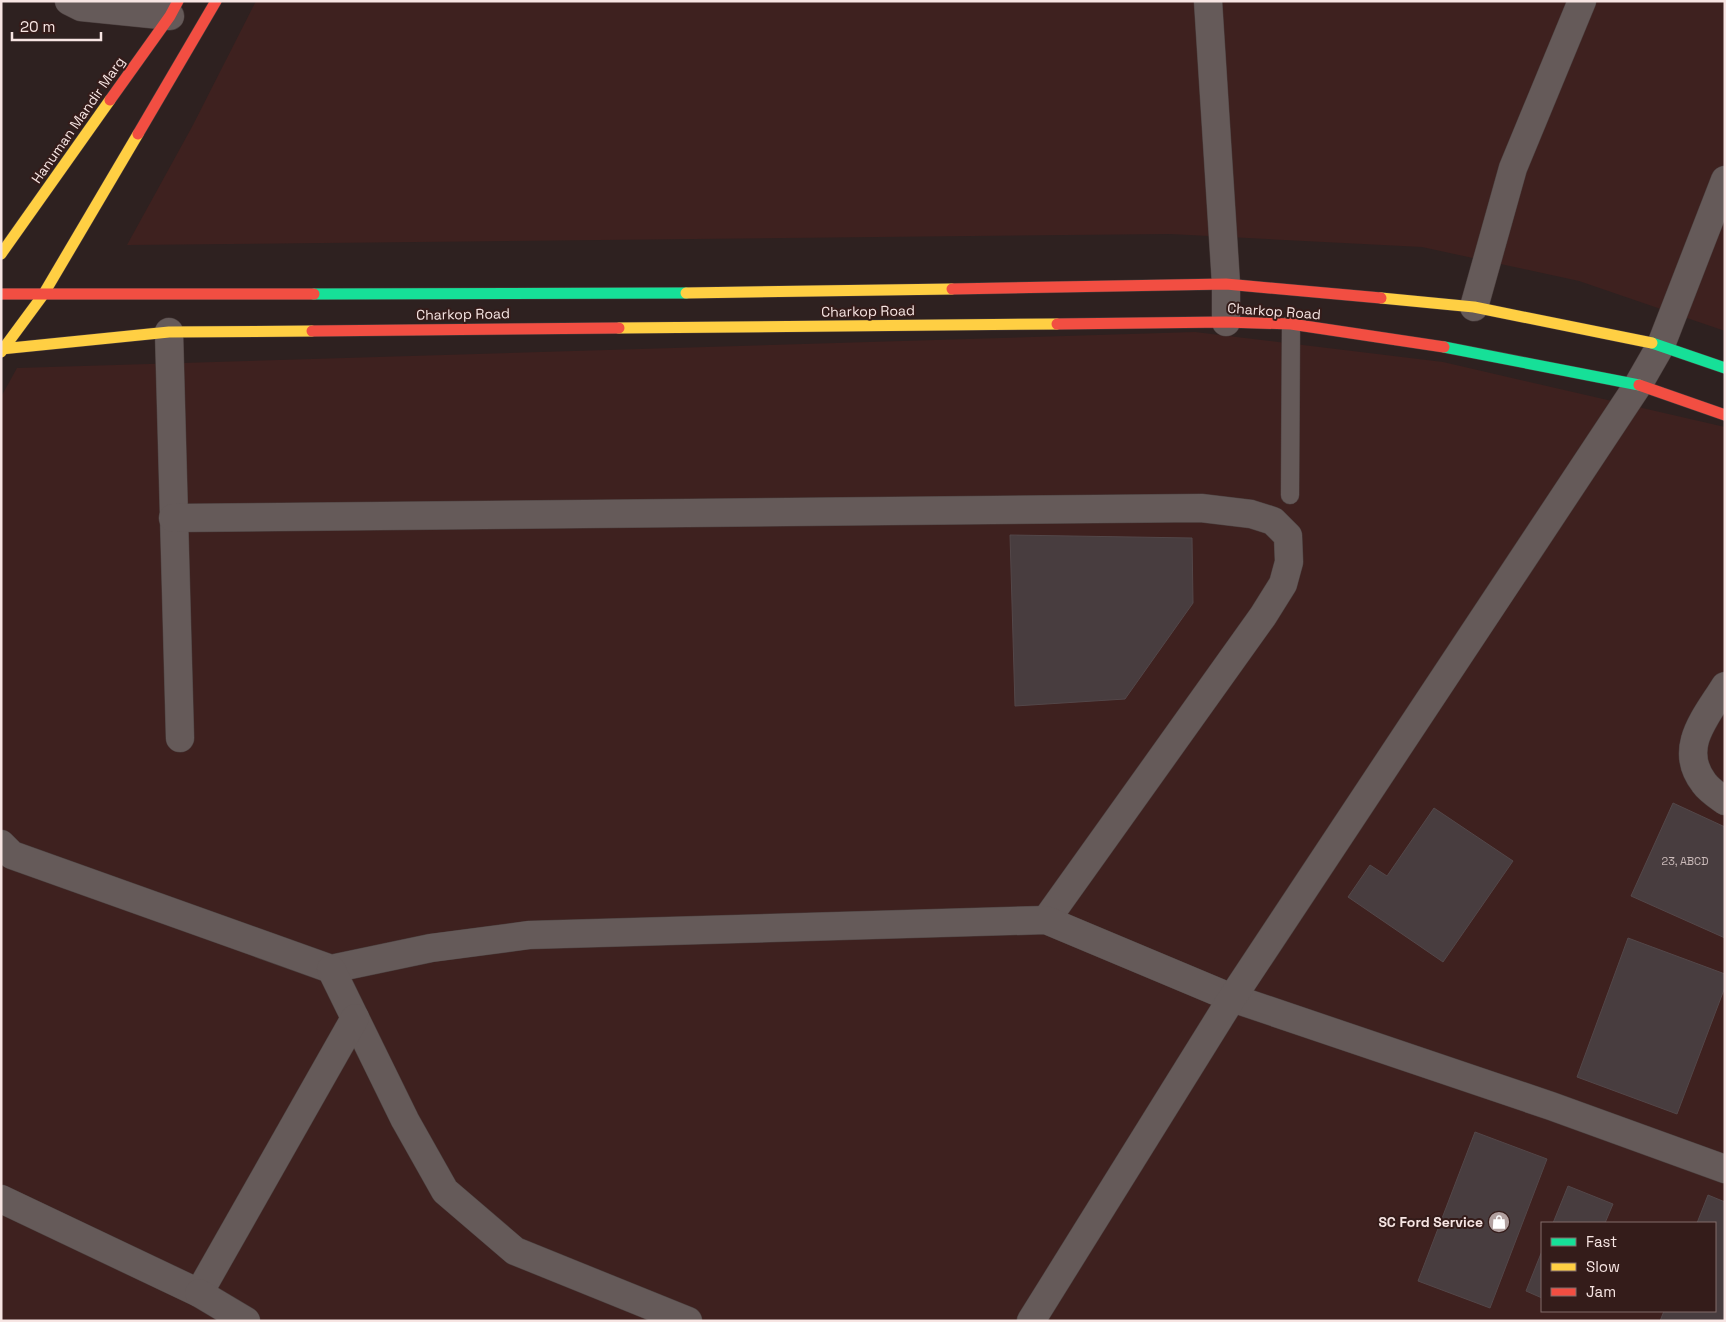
<svg xmlns="http://www.w3.org/2000/svg" width="1726" height="1322" viewBox="0 0 1726 1322" font-family="'Space Grotesk',sans-serif">
  <style>
    .built { fill: #3e211f; fill-rule: evenodd }
    .building { fill: #483d3f; stroke: #534749 }
    .lines { fill: none; stroke-linecap: round; stroke-linejoin: round }
    .lane-casing { stroke: #4b3f3e; stroke-width: 19 }
    .street-casing { stroke: #4b3f3e; stroke-width: 29 }
    .fast-casing { stroke: #4b3f3e; stroke-width: 12 }
    .slow-casing { stroke: #4b3f3e; stroke-width: 12 }
    .jam-casing { stroke: #4b3f3e; stroke-width: 12 }
    .lane { stroke: #655a59; stroke-width: 18 }
    .street { stroke: #655a59; stroke-width: 28 }
    .fast { stroke: #16e098; stroke-width: 11 }
    .slow { stroke: #ffcf43; stroke-width: 11 }
    .jam { stroke: #f24e42; stroke-width: 11 }
    .labels { text-anchor: middle; dominant-baseline: central; stroke-width: 4; stroke-linejoin: round; paint-order: stroke }
    .number-label { font-size: 11px; fill: #cbbbba }
    .street-label { font-size: 14px; fill: #f7e5e3; stroke: #341c1a }
    .poi-label { font-size: 14px; font-weight: bold; fill: #f7e5e3; stroke: #341c1a; text-anchor: end }
  </style>
  <rect width="100%" height="100%" fill="#2e2120"/>
  <g class="built">
    <polygon points="256,1 1725,1 1725,331 1579,281 1422,247 1170,234 127,245 193,125"/>
    <path d="M1195,332L1443,362L1725,427V1321H1V397L17,368ZM1542,1223H1715V1311H1542Z"/>
  </g>
  <g class="building">
    <polygon points="1010,535 1192,538 1193,603 1125,699 1015,706"/>
    <polygon points="1673,803 1725,827 1725,938 1631,896"/>
    <polygon points="1434,808 1513,861 1443,962 1348,897 1370,865 1387,876"/>
    <polygon points="1628,938 1725,974 1725,987 1677,1114 1577,1077"/>
    <polygon points="1475,1132 1547,1159 1490,1308 1418,1281"/>
    <polygon points="1568,1186 1613,1204 1605,1223 1553,1223"/>
    <polygon points="1708,1195 1725,1202 1725,1321 1660,1321 1664,1311 1715,1311 1715,1223 1697,1223"/>
    <polygon points="1542,1251 1542,1298 1526,1291"/>
  </g>
  <g class="lines">
    <g class="lane-casing">
      <polyline id="lane" points="1290,495 1291,324"/>
    </g>
    <g class="street-casing">
      <g id="street">
        <polyline points="69,1 81,7 170,16"/>
        <polyline points="1208,1 1226,284 1226,322"/>
        <polyline points="1474,307 1513,168 1582,1"/>
        <polyline points="169,332 180,738"/>
        <polyline points="173,518 1201,508 1251,514 1273,521 1288,536 1289,562 1283,584 1263,616 1046,920"/>
        <path d="M1725,686C1706,717 1677,748 1704,783C1709,790 1718,796 1725,801"/>
        <polyline points="1,844 12,855 331,969 431,948 529,935 1046,920 1232,998 1551,1106 1725,1169"/>
        <polyline points="331,969 405,1120 445,1191 515,1251 688,1321"/>
        <polyline points="1,1199 199,1293 355,1018"/>
        <polyline points="199,1293 246,1321"/>
        <polyline points="1031,1321 1232,998 1638,385 1661,345 1725,180"/>
      </g>
    </g>
    <g class="fast-casing">
      <g id="fast">
        <polyline points="314,294 686,293"/>
        <polyline points="1652,343 1725,368"/>
        <polyline points="1444,347 1639,385"/>
      </g>
    </g>
    <g class="slow-casing">
      <g id="slow">
        <polyline points="1,254 110,100"/>
        <polyline points="686,293 952,289"/>
        <polyline points="1381,298 1474,307 1652,343"/>
        <polyline points="619,328 1057,324"/>
        <polyline points="1,349 169,332 312,331"/>
        <polyline points="1,352 43,295 138,134"/>
      </g>
    </g>
    <g class="jam-casing">
      <g id="jam">
        <polyline points="110,100 170,16 178,1"/>
        <polyline points="138,134 216,1"/>
        <polyline points="952,289 1226,284 1381,298"/>
        <polyline points="1,294 314,294"/>
        <polyline points="1057,324 1226,322 1291,324 1444,347"/>
        <polyline points="312,331 619,328"/>
        <polyline points="1639,385 1725,415"/>
      </g>
    </g>
    <use href="#lane" class="lane"/>
    <use href="#street" class="street"/>
    <use href="#fast" class="fast"/>
    <use href="#slow" class="slow"/>
    <use href="#jam" class="jam"/>
  </g>
  <defs>
    <g id="shop-disc" transform="scale(1.125)"><circle r="9.5" fill="#b1a09f" stroke="#341c1a"/><path d="M-5-2.5h2.3a2.7 3.5 0 0 1 5.4 0H5L5.5 6h-11ZM-1.5-2.5h3a1.5 2.3 0 0 0-3 0Z" fill="#fff"/></g>
  </defs>
  <g fill-rule="evenodd">
    <use href="#shop-disc" x="1499" y="1222"/>
  </g>
  <g class="labels">
    <g class="number-label">
      <text x="1685" y="861">23, ABCD</text>
    </g>
    <g class="street-label">
      <text transform="translate(78 120) rotate(-55)">Hanuman Mandir Marg</text>
      <text transform="translate(868 311) rotate(-1)">Charkop Road</text>
      <text transform="translate(1274 311) rotate(4)">Charkop Road</text>
      <text transform="translate(463 314) rotate(-1)">Charkop Road</text>
    </g>
    <g class="poi-label">
      <text x="1483" y="1222">SC Ford Service</text>
    </g>
  </g>
  <rect width="1726" height="1322" fill="none" stroke="#f7e5e3" stroke-width="5"/>
  <rect x="1541" y="1222" width="175" height="90" fill="#341c1a" stroke="#826c6a"/>
  <rect x="1551" y="1238" width="25" height="8" fill="#16e098" stroke="#826c6a"/>
  <text x="1586" y="1247" font-size="15" fill="#f7e5e3">Fast</text>
  <rect x="1551" y="1263" width="25" height="8" fill="#ffcf43" stroke="#826c6a"/>
  <text x="1586" y="1272" font-size="15" fill="#f7e5e3">Slow</text>
  <rect x="1551" y="1288" width="25" height="8" fill="#f24e42" stroke="#826c6a"/>
  <text x="1586" y="1297" font-size="15" fill="#f7e5e3">Jam</text>
  <path d="M12 32v8h89v-8" fill="none" stroke="#f7e5e3" stroke-width="2.5"/>
  <text x="20" y="32" font-size="15" fill="#f7e5e3" stroke="#341c1a" stroke-width="4" paint-order="stroke">20 m</text>
</svg>
